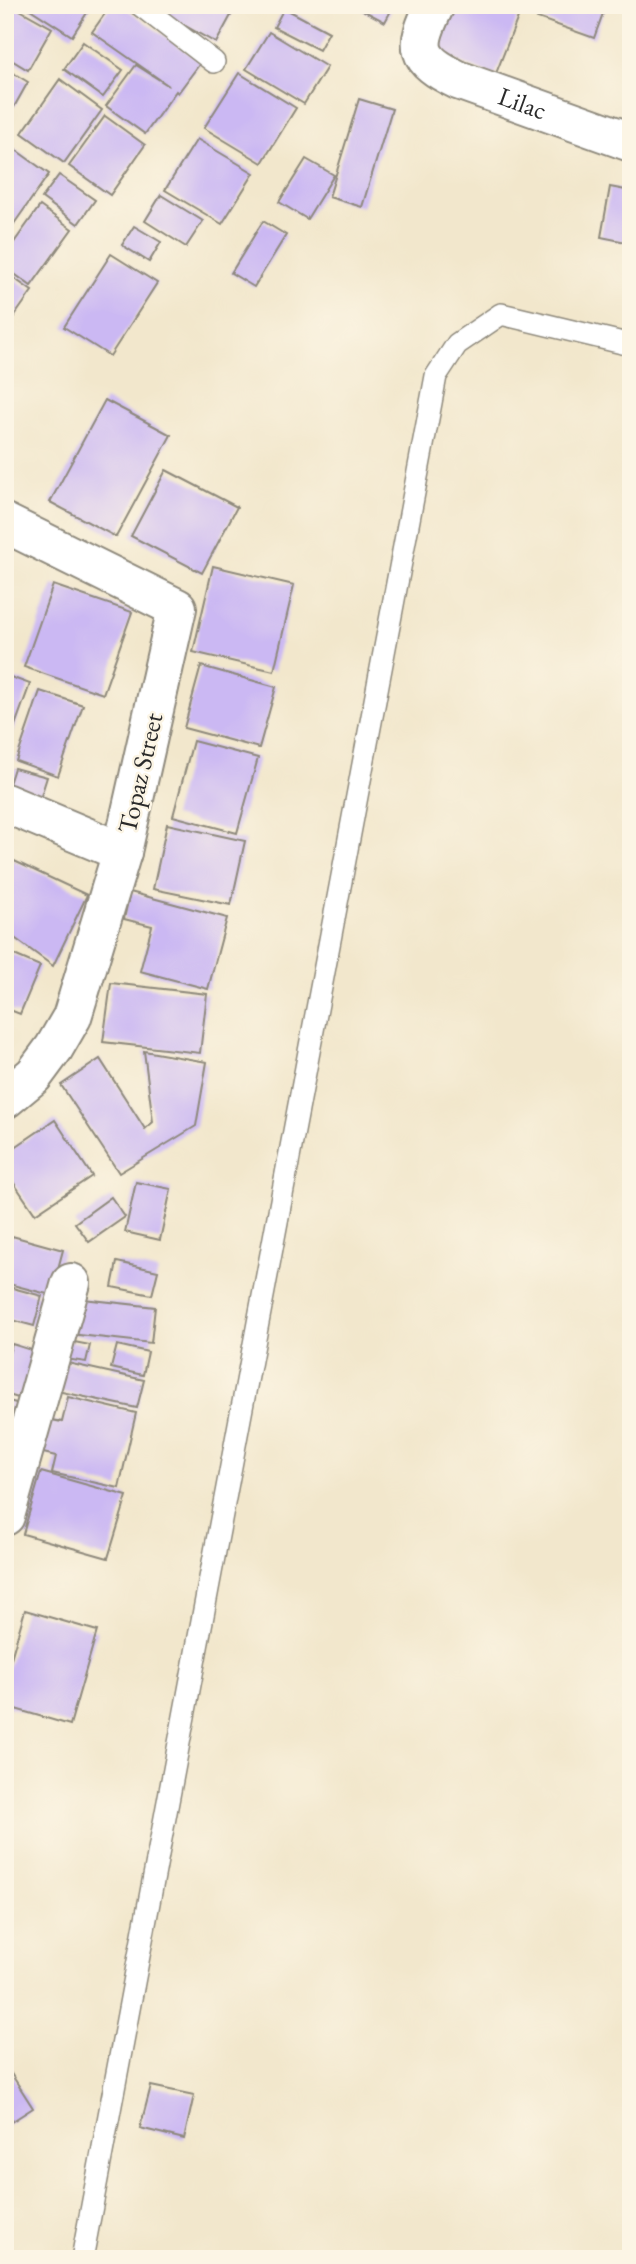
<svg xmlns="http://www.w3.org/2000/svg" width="636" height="2264" viewBox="0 0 636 2264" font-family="'EB Garamond',serif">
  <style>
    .building { fill: #cbb8f3 }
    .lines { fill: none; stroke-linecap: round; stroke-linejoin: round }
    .service-casing { stroke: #8e897c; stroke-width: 24 }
    .minor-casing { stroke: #8e897c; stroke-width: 42 }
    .service { stroke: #fff; stroke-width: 21 }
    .minor { stroke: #fff; stroke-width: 38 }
    .labels { text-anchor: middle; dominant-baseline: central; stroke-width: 5; stroke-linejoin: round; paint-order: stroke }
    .street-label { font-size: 26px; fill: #2b2b2b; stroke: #fcf5e5 }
  </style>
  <rect width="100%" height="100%" fill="#fcf5e5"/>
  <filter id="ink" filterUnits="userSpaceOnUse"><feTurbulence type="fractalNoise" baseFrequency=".0143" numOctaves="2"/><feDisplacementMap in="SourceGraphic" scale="14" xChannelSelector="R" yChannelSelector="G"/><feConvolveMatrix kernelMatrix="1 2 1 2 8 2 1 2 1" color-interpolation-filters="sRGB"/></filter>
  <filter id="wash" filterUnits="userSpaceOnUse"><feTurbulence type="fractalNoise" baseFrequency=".00686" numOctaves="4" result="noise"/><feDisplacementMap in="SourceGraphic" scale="28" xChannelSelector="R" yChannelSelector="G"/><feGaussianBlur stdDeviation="1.57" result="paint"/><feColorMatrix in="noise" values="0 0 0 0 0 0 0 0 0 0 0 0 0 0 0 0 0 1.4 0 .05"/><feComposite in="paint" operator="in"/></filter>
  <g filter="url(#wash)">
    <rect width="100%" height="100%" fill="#f2e7cc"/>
    <g id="blocks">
      <g class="building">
        <polygon points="11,5 52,28 28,70 5,56 5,14"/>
        <polygon points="24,5 92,5 72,36"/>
        <polygon points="111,5 121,5 201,62 178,93 176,91 145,134 106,106 136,65 169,86 92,32"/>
        <polygon points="171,5 230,5 235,8 216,43 166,15"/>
        <polygon points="353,5 394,5 385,22"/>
        <polygon points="446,5 487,5 518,17 495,76 429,50"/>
        <polygon points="532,5 606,5 594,38 529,15"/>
        <polygon points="284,8 329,32 319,50 274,27"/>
        <polygon points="269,32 327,67 304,104 246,69"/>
        <polygon points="83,42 123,70 103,97 64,69"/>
        <polygon points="5,68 28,82 14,107 5,101"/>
        <polygon points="239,73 296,108 262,163 204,128"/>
        <polygon points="60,79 102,110 64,163 22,133"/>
        <polygon points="359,99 392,109 362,207 329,197"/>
        <polygon points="105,116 145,145 110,195 69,166"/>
        <polygon points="197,139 254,173 222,224 165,190"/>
        <polygon points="9,145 49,174 11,228 5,224 5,151"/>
        <polygon points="306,159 334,175 307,219 279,202"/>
        <polygon points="59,175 95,200 78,224 42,198"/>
        <polygon points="610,187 631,191 631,243 601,237"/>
        <polygon points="161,195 203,221 186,247 145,221"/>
        <polygon points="40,206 72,229 31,286 5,267 5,255"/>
        <polygon points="263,221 286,235 254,287 231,273"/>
        <polygon points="134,226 161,242 149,262 122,245"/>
        <polygon points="111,254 157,283 110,356 64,327"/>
        <polygon points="5,272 32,291 13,318 5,313"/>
        <polygon points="105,400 171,435 116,537 50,502"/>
        <polygon points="166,470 237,507 202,573 131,536"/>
        <polygon points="213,566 294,585 274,671 193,652"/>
        <polygon points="53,585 132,612 103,694 24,667"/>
        <polygon points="201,666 276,687 259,748 184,728"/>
        <polygon points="5,675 30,684 6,750 5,750"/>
        <polygon points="40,691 83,705 58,776 16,761"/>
        <polygon points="193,741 258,758 237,833 173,816"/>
        <polygon points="14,768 47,777 40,799 7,790"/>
        <polygon points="167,824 245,841 231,905 153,889"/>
        <polygon points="10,859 87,895 53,966 5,931 5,868"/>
        <polygon points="130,892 227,918 208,989 140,971 152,926 124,919"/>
        <polygon points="5,951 40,966 20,1014 5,1008"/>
        <polygon points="111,983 207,994 200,1053 103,1042"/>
        <polygon points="144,1051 207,1062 196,1126 119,1173 61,1085 100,1059 145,1129 153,1122"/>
        <polygon points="55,1120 92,1176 35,1214 5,1170 5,1154"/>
        <polygon points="136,1182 171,1189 160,1240 125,1232"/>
        <polygon points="111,1197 125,1217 89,1242 75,1223"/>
        <polygon points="12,1236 63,1250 51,1295 5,1283 5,1261"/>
        <polygon points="117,1262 158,1271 152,1295 112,1287"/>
        <polygon points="5,1286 42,1296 34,1326 5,1318"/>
        <polygon points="74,1298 155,1307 151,1343 70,1334"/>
        <polygon points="69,1341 90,1345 86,1362 65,1359"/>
        <polygon points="12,1344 44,1354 28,1401 5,1394 5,1365"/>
        <polygon points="117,1345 148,1352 143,1375 111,1368"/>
        <polygon points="63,1362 144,1380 137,1408 57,1391"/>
        <polygon points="68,1397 136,1413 119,1488 52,1473 56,1456 39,1452 46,1419 62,1422"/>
        <polygon points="5,1400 27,1406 5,1453"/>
        <polygon points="41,1472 127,1496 108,1558 23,1534"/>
        <polygon points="25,1610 97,1631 70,1725 5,1706 5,1679"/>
        <polygon points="10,2072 33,2108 5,2126 5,2075"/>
        <polygon points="151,2086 194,2095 184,2139 140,2128"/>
      </g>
    </g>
  </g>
  <g filter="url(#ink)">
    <use href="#blocks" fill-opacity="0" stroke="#8e897c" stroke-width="2"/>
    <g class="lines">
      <g class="service-casing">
        <g id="service">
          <polyline points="140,5 214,62"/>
          <polyline points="82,2259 436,376 457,344 501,314 631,345"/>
        </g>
      </g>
      <g class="minor-casing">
        <g id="minor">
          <path id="s1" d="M435,5C414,47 415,59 458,80L631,142"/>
          <polyline points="5,523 177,608 122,852 72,1017 54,1048 34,1075 5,1099"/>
          <polyline points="5,803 122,852"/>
          <polyline points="5,1516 71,1283"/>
        </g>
      </g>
      <use href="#service" class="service"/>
      <use href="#minor" class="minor"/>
    </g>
  </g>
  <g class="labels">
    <g class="street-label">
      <text stroke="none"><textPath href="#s1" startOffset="164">Lilac</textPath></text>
      <text transform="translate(140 773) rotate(-77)">Topaz Street</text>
    </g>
  </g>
  <rect width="636" height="2264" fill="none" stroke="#fcf5e5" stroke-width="28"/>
</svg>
